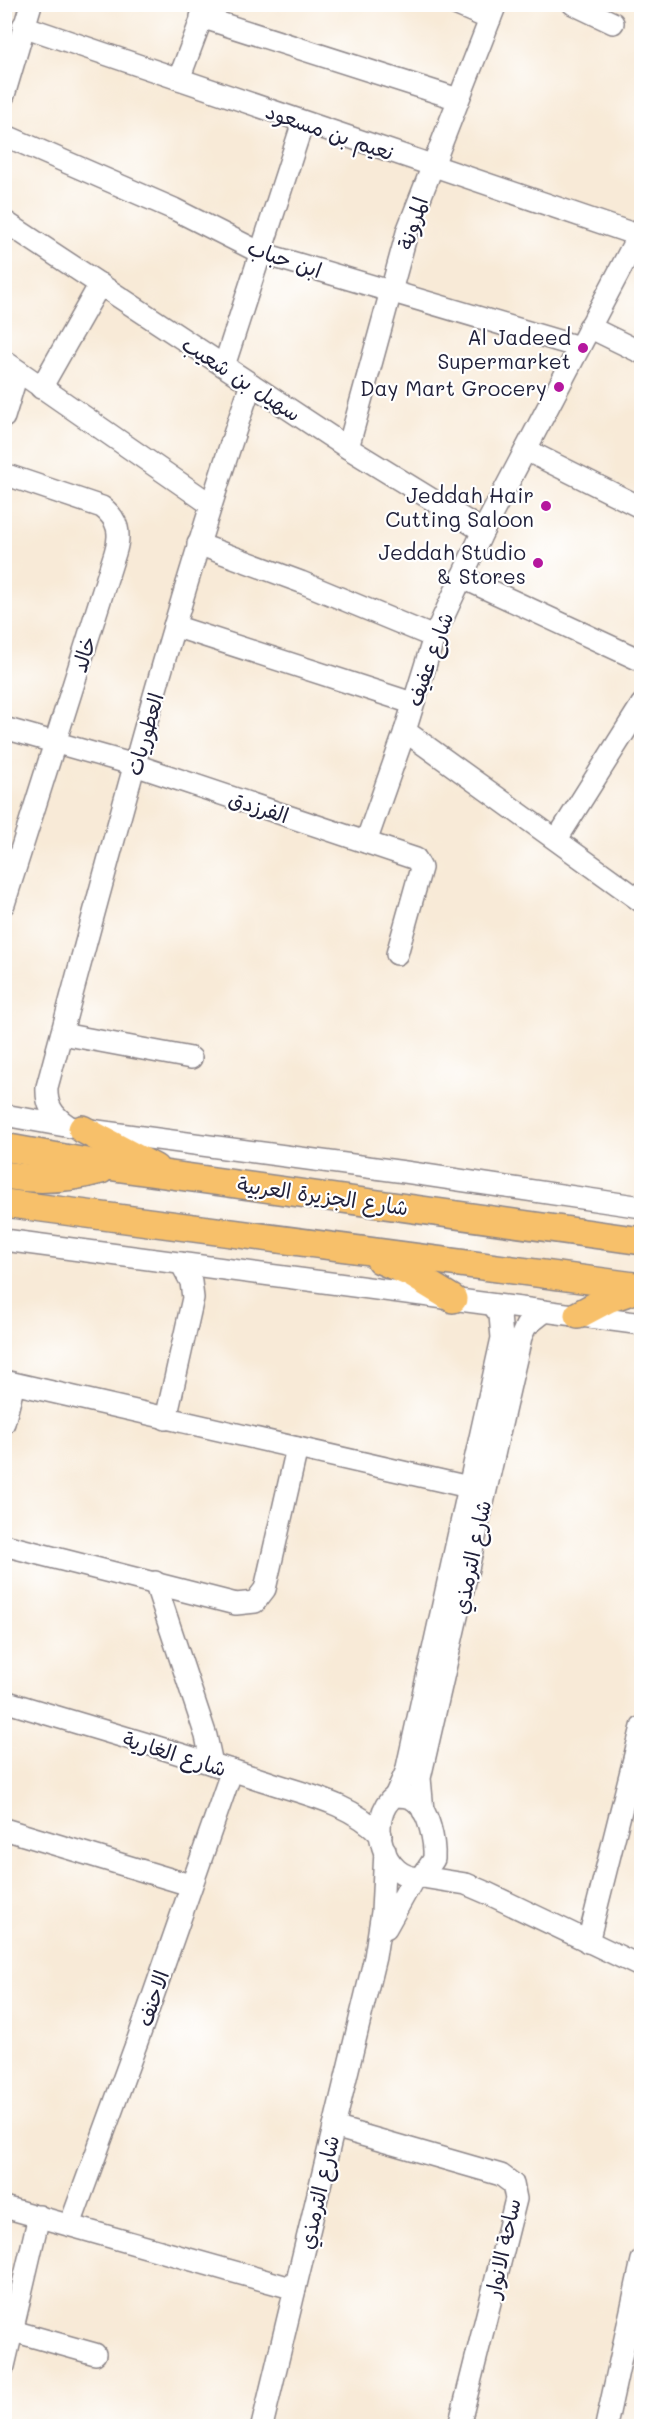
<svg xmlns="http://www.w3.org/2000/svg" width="646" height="2431" viewBox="0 0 646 2431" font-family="Mali,'Playpen Sans Arabic',sans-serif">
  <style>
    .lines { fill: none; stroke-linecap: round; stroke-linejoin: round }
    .minor-casing { stroke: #8d8689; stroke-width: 24 }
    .major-casing { stroke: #8d8689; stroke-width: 30 }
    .minor { stroke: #fff; stroke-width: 21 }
    .major { stroke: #f7c06b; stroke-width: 27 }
    .poi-dot { fill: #b5179e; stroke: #fff; stroke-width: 2 }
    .labels { text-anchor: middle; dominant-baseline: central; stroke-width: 4.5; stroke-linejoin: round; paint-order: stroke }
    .street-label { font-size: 21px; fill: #22223b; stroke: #fff }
    .poi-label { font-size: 21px; fill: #22223b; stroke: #fff; text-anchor: end }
  </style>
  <rect width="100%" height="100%" fill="#fff"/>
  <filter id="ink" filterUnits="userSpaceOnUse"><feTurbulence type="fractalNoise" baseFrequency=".0167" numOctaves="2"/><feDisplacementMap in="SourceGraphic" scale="12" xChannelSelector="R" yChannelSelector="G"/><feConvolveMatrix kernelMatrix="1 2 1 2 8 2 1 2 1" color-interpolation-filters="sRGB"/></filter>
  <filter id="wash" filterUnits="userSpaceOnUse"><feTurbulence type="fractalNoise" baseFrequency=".008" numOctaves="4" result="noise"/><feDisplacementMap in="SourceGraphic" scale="24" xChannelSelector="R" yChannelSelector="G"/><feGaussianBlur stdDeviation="1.35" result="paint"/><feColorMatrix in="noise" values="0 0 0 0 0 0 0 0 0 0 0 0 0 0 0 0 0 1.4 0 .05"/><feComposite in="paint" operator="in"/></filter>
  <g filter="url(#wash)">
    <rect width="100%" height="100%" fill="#f8ead7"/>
  </g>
  <g filter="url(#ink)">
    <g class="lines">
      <g class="minor-casing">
        <g id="minor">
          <polyline points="455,4 490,19"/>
          <polyline points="573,4 613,23"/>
          <polyline points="201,17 458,99"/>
          <polyline points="23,26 637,235"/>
          <polyline points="179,79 207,4"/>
          <polyline points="4,95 31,4"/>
          <polyline points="4,135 174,209 261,253 579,347"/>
          <polyline points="4,221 348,448 483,531"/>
          <polyline points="589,327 642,353"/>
          <polyline points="4,361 210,504"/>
          <polyline points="224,366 303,122"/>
          <polyline points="41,388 100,284"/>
          <polyline points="4,417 18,371"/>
          <polyline points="348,448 408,229 496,4"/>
          <polyline points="526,450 642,508"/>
          <path d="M4,474L102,507C119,520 121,534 115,553L4,904"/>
          <polyline points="198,544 301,582 434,637"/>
          <polyline points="461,577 642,661"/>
          <polyline points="174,626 412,703"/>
          <polyline points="4,728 135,765 416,859 421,868 397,954"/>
          <polyline points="405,731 642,902"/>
          <polyline points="557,839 642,704"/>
          <polyline points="366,842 405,731 434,637 483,531 642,228"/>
          <polyline points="62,1034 191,1058"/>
          <polyline points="4,1115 82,1129 405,1172 642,1207"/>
          <path d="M67,1125C52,1115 46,1104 47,1087C111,851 172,614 251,384"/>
          <polyline points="4,1240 642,1324"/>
          <polyline points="4,1381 482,1490"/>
          <polyline points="166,1419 193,1298 191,1282 181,1263"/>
          <polyline points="4,1423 14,1384"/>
          <polyline points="4,1545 236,1604 255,1602 265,1589 297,1448"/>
          <polyline points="155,1582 206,1736 212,1764"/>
          <path d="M4,1701C90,1727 177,1752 262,1780C303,1794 350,1802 381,1835"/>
          <polyline points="395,1796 406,1772 502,1338 500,1315 493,1305"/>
          <path d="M395,1796C401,1796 408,1796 414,1800C429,1810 435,1842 434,1859L422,1877C383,1883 365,1817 395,1796Z"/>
          <polyline points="423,1811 420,1778 521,1337 526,1326 544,1312"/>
          <polyline points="4,1829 190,1885"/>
          <polyline points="422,1877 466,1884 487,1893 642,1967"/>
          <polyline points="386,1928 414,1878"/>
          <polyline points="588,1942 642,1727"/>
          <polyline points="334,2127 501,2175 513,2184 516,2199 459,2426"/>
          <polyline points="4,2207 295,2289"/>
          <polyline points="70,2225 138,2039 232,1770"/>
          <polyline points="13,2331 95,2354"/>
          <polyline points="4,2366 39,2216"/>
          <polyline points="262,2426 375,1957 382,1912 385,1850"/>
          <polyline points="606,2426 642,2260"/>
        </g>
      </g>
      <g class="major-casing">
        <g id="major">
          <polyline points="82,1129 155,1168"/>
          <polyline points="4,1147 114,1167 642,1241"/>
          <path d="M4,1175C37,1181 69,1179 101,1170"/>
          <polyline points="4,1203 642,1287"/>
          <polyline points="380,1260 412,1274 453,1299"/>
          <polyline points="578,1315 608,1299 640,1288"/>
        </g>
      </g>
      <use href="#minor" class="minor"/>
      <use href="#major" class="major"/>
    </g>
  </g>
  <g class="poi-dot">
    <circle cx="583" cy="348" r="6"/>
    <circle cx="559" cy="387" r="6"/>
    <circle cx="546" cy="506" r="6"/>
    <circle cx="538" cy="563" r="6"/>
  </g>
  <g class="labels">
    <g class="street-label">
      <text transform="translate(330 131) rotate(19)">نعيم بن مسعود</text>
      <text transform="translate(412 223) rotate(-72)">المرونة</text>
      <text transform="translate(285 258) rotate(19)">ابن حباب</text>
      <text transform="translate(242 378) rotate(33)">سهيل بن شعيب</text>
      <text transform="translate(83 654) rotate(-73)">خالد</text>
      <text transform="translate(429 659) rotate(-70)">شارع عفيف</text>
      <text transform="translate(144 734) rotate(-74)">العطوريات</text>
      <text transform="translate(259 806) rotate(18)">الفرزدق</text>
      <text transform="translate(323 1195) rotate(8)">شارع الجزيرة العربية</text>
      <text transform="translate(471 1557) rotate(-78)">شارع الترمذي</text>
      <text transform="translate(175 1753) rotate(17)">شارع الغارية</text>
      <text transform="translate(152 1998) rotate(-71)">الاحنف</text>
      <text transform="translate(318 2192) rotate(-77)">شارع الترمذي</text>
      <text transform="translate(502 2248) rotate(-78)">ساحة الانوار</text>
    </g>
    <g class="poi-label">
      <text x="571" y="336">Al Jadeed<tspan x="571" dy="24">Supermarket</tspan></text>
      <text x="547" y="387">Day Mart Grocery</text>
      <text x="534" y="494">Jeddah Hair<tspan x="534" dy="24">Cutting Saloon</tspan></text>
      <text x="526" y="551">Jeddah Studio<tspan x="526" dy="24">&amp; Stores</tspan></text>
    </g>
  </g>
  <rect width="646" height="2431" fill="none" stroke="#fff" stroke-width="24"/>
</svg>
